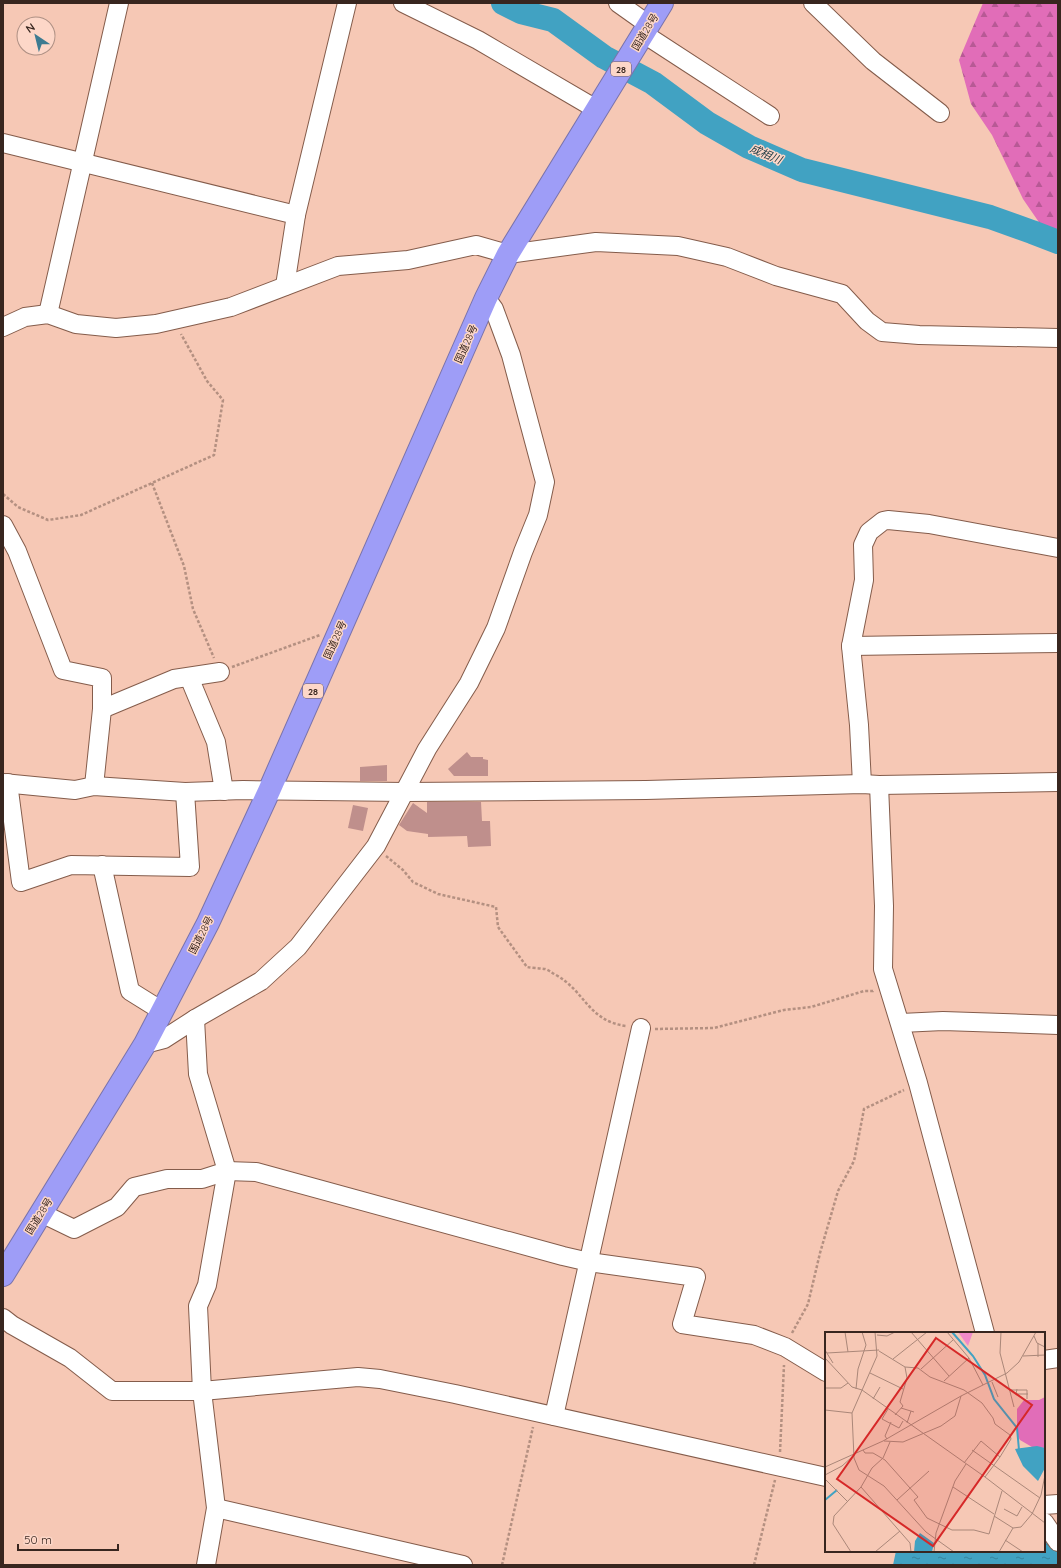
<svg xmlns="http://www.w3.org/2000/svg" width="1061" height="1568" viewBox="0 0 1061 1568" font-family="Quicksand,'Noto Sans JP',sans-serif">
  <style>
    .forest { fill: url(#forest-firs) }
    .water { fill: url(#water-ripples) }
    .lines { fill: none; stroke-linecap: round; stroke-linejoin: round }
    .river { stroke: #41a2c2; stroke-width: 24 }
    .building { fill: #bf8f8c }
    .minor-casing { stroke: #845c4b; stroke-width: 20 }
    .highway-casing { stroke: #7a73ab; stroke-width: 24 }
    .path { stroke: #b49081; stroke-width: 2.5; stroke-dasharray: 3 2; stroke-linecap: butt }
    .minor { stroke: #fff; stroke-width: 18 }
    .highway { stroke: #9e9df7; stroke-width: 22 }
    .labels { text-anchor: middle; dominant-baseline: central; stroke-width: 3; stroke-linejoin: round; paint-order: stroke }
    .shield { fill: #fdd7c8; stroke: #735b52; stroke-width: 1 }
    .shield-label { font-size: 9px; font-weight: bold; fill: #38261f }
    .street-label { font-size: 10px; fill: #38261f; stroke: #fdd7c8 }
    .water-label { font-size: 11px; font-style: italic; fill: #1b3943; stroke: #fdd7c8 }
    .inset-river { fill: none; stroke: #41a2c2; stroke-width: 2 }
    .inset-road { fill: none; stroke: #aa8779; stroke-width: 1 }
    .view { fill: #d62828; fill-opacity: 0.15; stroke: #d62828; stroke-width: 2 }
    .inset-edge { fill: none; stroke: #38261f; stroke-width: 2 }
  </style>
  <defs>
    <pattern id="forest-firs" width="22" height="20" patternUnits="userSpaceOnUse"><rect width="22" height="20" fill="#e16db8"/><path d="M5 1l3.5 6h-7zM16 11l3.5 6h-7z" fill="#b75995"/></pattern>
    <pattern id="water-ripples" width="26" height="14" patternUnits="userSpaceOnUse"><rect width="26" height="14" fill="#41a2c2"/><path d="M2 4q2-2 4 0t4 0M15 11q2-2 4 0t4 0" fill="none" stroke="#37849d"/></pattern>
  </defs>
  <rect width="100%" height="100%" fill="#f6c8b5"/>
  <polygon class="forest" points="983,3 1058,3 1058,250 1023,199 992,135 971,104 959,60"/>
  <polygon class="water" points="1044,1540 1057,1541 1058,1565 893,1565 896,1551 1044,1551"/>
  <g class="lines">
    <polyline class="river" points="503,3 521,12 553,20 604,57 653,83 707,123 749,147 802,170 990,217 1032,232 1058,242"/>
  </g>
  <g class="building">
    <polygon points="467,752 471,757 483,757 483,759 488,760 488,776 454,776 448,769"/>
    <polygon points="387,765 387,781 360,781 360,767"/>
    <polygon points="427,802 481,802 482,821 490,821 491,846 468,847 467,836 428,837 428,834 407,831 399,825 413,803 427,813"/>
    <polygon points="353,805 368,808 363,831 348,828"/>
  </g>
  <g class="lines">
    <g class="minor-casing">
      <g id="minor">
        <polyline points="403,3 478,40 596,109"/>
        <polyline points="618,3 649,25"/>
        <polyline points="813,3 873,61 940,113"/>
        <polyline points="644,34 770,116"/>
        <polyline points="3,143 296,215"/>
        <polyline points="285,286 296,215 347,3"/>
        <polyline points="48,314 119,3"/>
        <polyline points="3,327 25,317 48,314 76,324 116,328 156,324 231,307 338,266 408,260 476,245 508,254 596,242 678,246 727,257 776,276 842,294 867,321 882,332 919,335 1058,338"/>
        <polyline points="3,525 17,551 63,670 102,678 102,709 94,786"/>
        <polyline points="851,646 1058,643"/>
        <polyline points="189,677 216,742 224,791"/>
        <polyline points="102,709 174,679 220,672"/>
        <polyline points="3,783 75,790 94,786 185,792 243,790 405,792 646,790 862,784 879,785 1058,782"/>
        <polyline points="8,783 21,882 71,865 190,867 185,792"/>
        <polyline points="862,784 859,725 851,646 864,580 863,545 869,532 883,521 888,520 929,524 1058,548"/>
        <polyline points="879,785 884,906 883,969 918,1083 985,1333"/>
        <polyline points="102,865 130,991 162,1011"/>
        <polyline points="195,1019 198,1074 227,1171 207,1285 198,1306 202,1391 216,1508 206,1565"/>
        <polyline points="901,1023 943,1021 1058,1025"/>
        <polyline points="145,1044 164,1039 195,1019 261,981 298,947 376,846 427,749 469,683 496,628 523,552 538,515 545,482 511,355 494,309 486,298"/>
        <polyline points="41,1213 74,1229 117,1207 134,1187 167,1179 202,1179 227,1171 256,1172 563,1256 589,1262 696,1277 682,1324 754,1335 785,1347 826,1372"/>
        <polyline points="3,1318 12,1325 70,1358 112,1391 202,1391 358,1377 380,1379 455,1394 826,1477"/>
        <polyline points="1044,1360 1058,1358"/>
        <polyline points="554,1416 641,1028"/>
        <polyline points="1044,1505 1058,1504"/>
        <polyline points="216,1508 463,1565"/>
        <polyline points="1044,1522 1058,1542"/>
      </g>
    </g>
    <g class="highway-casing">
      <polyline id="highway" points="3,1275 145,1044 208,923 269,791 486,298 508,254 662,3"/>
    </g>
    <g class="path">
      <polyline points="152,483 184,566 193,609 214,658"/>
      <polyline points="3,494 18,507 48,520 81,515 214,455 223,400 207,381 181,334"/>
      <polyline points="232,667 320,635"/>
      <path d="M386,856L403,870L413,882L438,894L496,907L498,927L527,967C532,968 539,968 545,969C549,970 552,973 556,975C585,991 588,1021 626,1026"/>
      <polyline points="655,1029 714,1028 784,1010 811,1007 864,991 873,991 874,990"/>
      <polyline points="792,1333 808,1304 820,1253 838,1191 854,1161 864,1109 904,1090"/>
      <polyline points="780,1452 784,1365"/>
      <polyline points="502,1565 533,1427"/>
      <polyline points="754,1565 775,1480"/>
    </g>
    <use href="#minor" class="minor"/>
    <use href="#highway" class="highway"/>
  </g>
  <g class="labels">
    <g class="shield">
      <rect x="611" y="62" width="20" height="14" rx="3"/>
      <rect x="303" y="684" width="20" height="14" rx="3"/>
    </g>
    <g class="shield-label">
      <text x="621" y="69">28</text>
      <text x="313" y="691">28</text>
    </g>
    <g class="street-label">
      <text transform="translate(645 32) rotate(-59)">国道28号</text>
      <text transform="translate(466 344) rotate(-66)">国道28号</text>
      <text transform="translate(335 640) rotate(-66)">国道28号</text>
      <text transform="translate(201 935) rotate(-63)">国道28号</text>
      <text transform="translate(39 1216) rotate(-58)">国道28号</text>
    </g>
    <g class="water-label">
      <text transform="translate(766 154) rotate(23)">成相川</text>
    </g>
  </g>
  <g transform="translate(825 1332)">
    <rect width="220" height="220" fill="#f6c8b5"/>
    <path d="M133,0H148L143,14Z" fill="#f08aca"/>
    <path d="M220,65V116L207,115L195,108L192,103V77L199,68H214Z" fill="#e16db8"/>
    <path d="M212,114L220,116V136L213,149L198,134L190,117ZM95,201L109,211L107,220H89L90,209Z" fill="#41a2c2"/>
    <path class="inset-river" d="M127,0L148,24L160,43L169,67L192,96L194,118M0,168L12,158"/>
    <path class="inset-road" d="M20,0L23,20M50,0L52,24L27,81L29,126L34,138L59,154L101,200L129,220M86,0L124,44M122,0L144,26L158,53M176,0L175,21L189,75M52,3L62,4L70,0M209,4L212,11L220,15M0,18L8,31M54,19L80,35L93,36L105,45L139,58L157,71L168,86L170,92L185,103L186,107L175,125L160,145M2,21L54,18M198,24L220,23M213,25V11M0,26L27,55L37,58L160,145L220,191M68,27L102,0M96,37L128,8M45,41L78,57M119,49L144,26M167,50L173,65M0,56H16L23,51M31,57L33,37L41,13L37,0M192,57L191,62H203M184,58H202V67M48,67L55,55M76,76L89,80M63,77L57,87L74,96L78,89M0,78L27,81M70,83L78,74L75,70L82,46L80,35M82,91L86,79M62,107L60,104L66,90M59,109L78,110L116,94L130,84L136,64M38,118L40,121H48L60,128L93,165L89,168L102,186L127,198H149L164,202L177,159M147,118L215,166M139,131L156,109L175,125M0,135L58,109L136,64L182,41L194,30L211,0M0,143L17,134L27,125M0,147L22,169M36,155L85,211L86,220M128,155L169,182M72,168L104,139M179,177L192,184L197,175M169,184L188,196M180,208L198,220M26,220L8,192L9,184L36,155L47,136L58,126L65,110M50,220L75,199M109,220L111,201L130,149L141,132M174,220L188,196L196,195L207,182L216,163L220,143"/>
    <path class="view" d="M111,6L207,73L108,214L12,147Z"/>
    <rect width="220" height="220" class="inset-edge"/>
  </g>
  <rect width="1061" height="1568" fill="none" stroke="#38261f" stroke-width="8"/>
  <g transform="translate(36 36) rotate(325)"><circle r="19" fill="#fdd7c8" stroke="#ae9084"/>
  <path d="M0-3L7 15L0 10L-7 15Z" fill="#3d7b91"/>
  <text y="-6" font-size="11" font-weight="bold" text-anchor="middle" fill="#38261f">N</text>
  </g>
  <path d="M18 1544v6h100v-6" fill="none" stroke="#38261f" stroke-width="2"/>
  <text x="24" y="1544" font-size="12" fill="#38261f" stroke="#fdd7c8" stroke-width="3" paint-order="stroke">50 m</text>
</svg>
